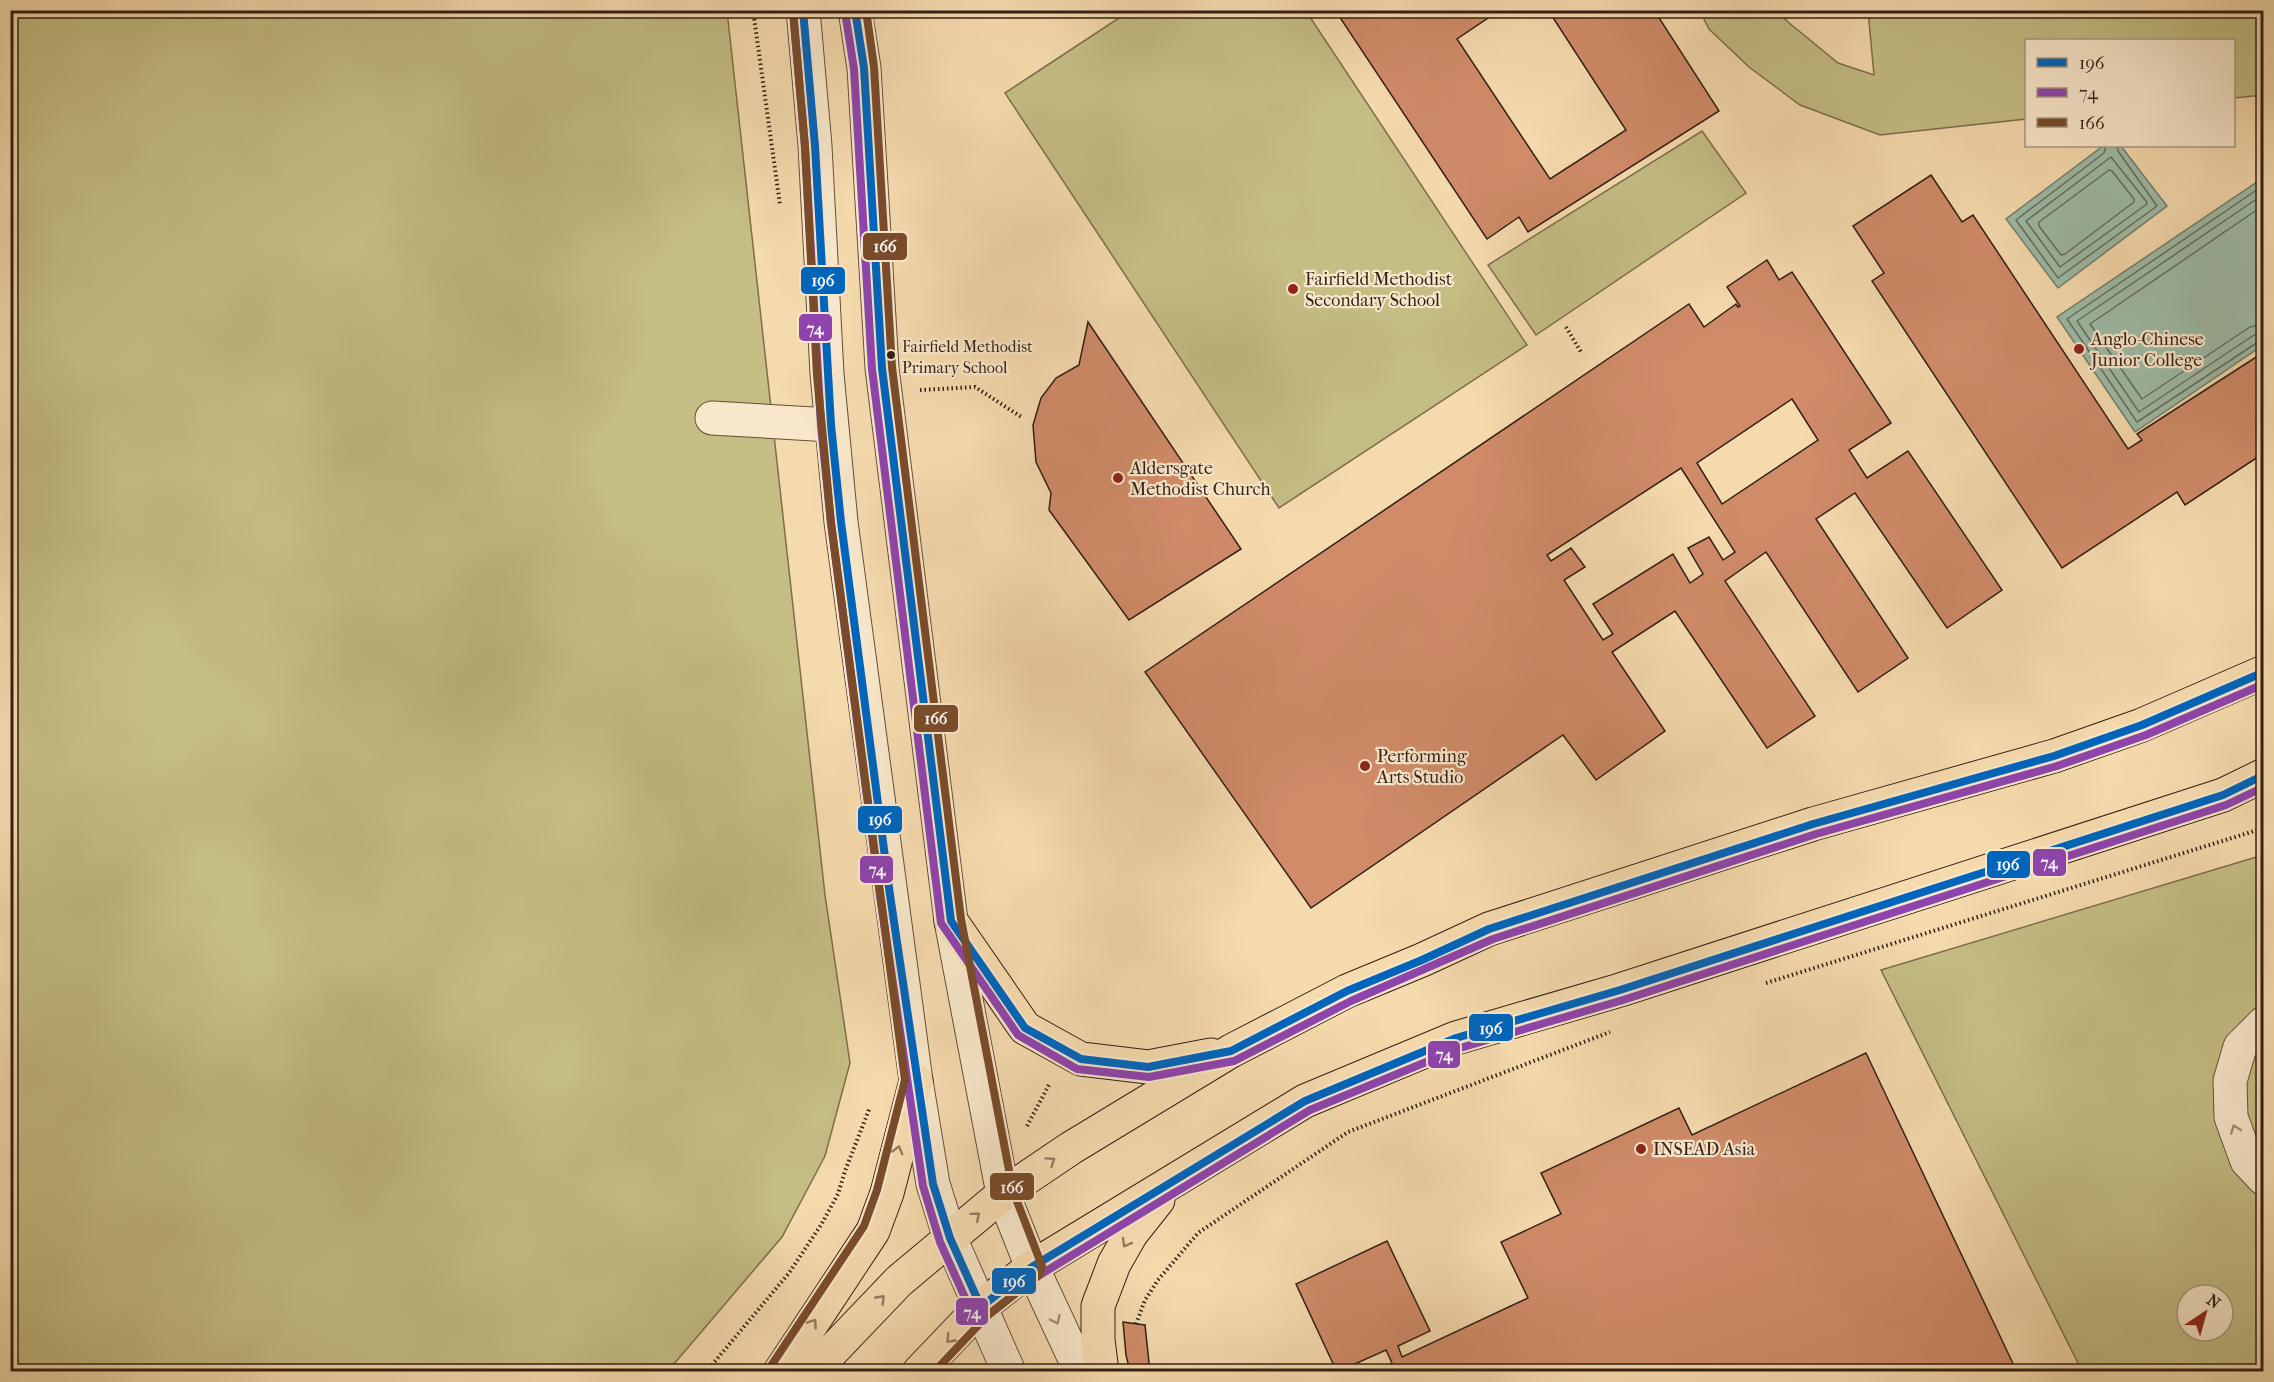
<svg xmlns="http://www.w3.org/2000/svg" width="2274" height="1382" viewBox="0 0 2274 1382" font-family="'IM FELL French Canon',serif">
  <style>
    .green { fill: #c4bd84; stroke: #7c6e4c; stroke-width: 1.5; fill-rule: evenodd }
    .water { fill: #9dbba6; stroke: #737d6c; stroke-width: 1.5 }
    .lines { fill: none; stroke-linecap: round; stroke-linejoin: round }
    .shore { stroke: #686d5e; stroke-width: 1.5 }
    .building { fill: #d08b69; stroke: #331f15; stroke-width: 1.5; fill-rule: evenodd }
    .minor-casing { stroke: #644e3b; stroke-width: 35 }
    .major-casing { stroke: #331f15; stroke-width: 35 }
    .path { stroke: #331f15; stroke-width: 4; stroke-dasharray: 1.5 3; stroke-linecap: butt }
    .minor { stroke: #f8e7ca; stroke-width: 33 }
    .major { stroke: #f5daad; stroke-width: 33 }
    .bus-1-casing { stroke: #f8e7ca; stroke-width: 12 }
    .bus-2-casing { stroke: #f8e7ca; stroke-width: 12 }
    .bus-3-casing { stroke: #f8e7ca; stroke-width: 12 }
    .bus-1 { stroke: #0065bd; stroke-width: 8 }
    .bus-2 { stroke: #8e44ad; stroke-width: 8 }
    .bus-3 { stroke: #7a4b2a; stroke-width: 8 }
    .oneway { stroke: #9f8d79 }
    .oneway2 { stroke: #947c61 }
    .poi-dot { fill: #8f2418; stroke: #f8e7ca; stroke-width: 2 }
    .bus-dot { fill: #331f15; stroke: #f8e7ca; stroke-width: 2 }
    .labels { text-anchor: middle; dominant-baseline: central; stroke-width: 4.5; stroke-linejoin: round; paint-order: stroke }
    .bus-label { font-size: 16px; fill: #331f15; stroke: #f8e7ca; text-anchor: start }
    .poi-label { font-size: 18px; fill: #331f15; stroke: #f8e7ca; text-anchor: start }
    .line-badge { stroke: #f8e7ca; stroke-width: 2 }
    .badge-label { font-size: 16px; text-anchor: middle; font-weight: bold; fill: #fff }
  </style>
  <rect width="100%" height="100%" fill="#f5daad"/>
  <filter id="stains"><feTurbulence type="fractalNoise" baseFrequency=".00333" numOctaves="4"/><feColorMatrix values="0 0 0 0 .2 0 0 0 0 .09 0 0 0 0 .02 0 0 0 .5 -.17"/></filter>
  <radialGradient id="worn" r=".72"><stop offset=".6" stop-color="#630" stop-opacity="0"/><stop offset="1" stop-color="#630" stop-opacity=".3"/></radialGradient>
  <g class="green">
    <polygon points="1131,10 1306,11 1527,345 1279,508 1005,93"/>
    <polygon points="10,11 727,11 825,895 850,1063 825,1156 782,1237 668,1371 11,1371"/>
    <polygon points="1700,11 1777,11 1788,22 1838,63 1874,75 1868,11 2263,11 2263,95 2234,98 2234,40 2026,40 2026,119 1880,135 1800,105 1749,67 1709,29"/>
    <polygon points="1702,131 1746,193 1536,335 1488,265"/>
    <path d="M2263,855V1371H2082L1881,970ZM2187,1295H2223V1331H2187Z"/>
  </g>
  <g class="water">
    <polygon points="2103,146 2121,146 2167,206 2058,288 2006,219"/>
    <polygon points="2263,178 2263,345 2135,432 2057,317"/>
  </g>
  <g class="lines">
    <g class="shore">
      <polyline points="2106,146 2104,153 2016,220 2058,278 2157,206 2118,151 2117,146"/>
      <polygon points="2111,157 2146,201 2147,204 2060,267 2026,221"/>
      <polygon points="2109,170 2112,171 2134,199 2134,202 2065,254 2061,255 2039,226 2039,222"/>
      <polyline points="2264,185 2067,319 2137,422 2258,342 2264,341"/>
      <polyline points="2264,194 2077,321 2139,412 2254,335 2264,333"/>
      <polyline points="2264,205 2090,324 2142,399 2250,327 2264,324"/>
    </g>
  </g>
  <g class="building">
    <polygon points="1335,10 1500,10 1457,39 1550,179 1626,130 1548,10 1654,10 1719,111 1528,232 1519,217 1487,239"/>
    <polygon points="1931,175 1962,222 1973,215 2128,449 2142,440 2137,434 2264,352 2264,453 2185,505 2177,492 2062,568 1872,281 1884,273 1853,226"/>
    <path d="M1767,260L1779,280L1792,272L1891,423L1849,450L1867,478L1908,451L2002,590L1947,628L1855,493L1816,519L1908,658L1858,692L1766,552L1725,581L1815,716L1767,748L1675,611L1612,652L1665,731L1596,780L1563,735L1311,908L1145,672L1689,304L1704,327L1736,304L1738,307L1740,306L1727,287ZM1792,399L1818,440L1722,504L1697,463ZM1681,468L1735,552L1723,560L1709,537L1688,548L1703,574L1690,583L1673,554L1593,604L1613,634L1603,640L1564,580L1585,567L1571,548L1551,561L1547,555Z"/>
    <polygon points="1088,322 1241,549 1129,620 1049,510 1051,493 1036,462 1033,425 1041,398 1056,378 1079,365"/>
    <polygon points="1866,1053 2017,1372 1375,1372 1392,1363 1386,1350 1337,1372 1296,1284 1387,1241 1430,1331 1398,1346 1402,1357 1528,1298 1501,1242 1561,1214 1541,1173 1679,1108 1692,1135"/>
    <polygon points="1123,1322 1145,1325 1150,1372 1130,1372 1126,1355"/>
  </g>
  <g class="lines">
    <g class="minor-casing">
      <g id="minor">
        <polyline points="803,10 815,146 827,374 841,522 916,1081 933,1184 950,1238 1009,1372"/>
        <polyline points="855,10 864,68 882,368 951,921 1003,1194 1032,1267 1081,1372"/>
        <polyline points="712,418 831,425"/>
        <polyline points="2264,1023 2240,1047 2230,1081 2231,1117 2247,1161 2264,1179"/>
      </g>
    </g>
    <g class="major-casing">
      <g id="major">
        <polyline points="951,921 1025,1028 1081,1059 1148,1067 1211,1055"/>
        <polyline points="780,1372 873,1231 887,1193 916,1081"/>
        <polyline points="812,1372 899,1281 1003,1194 1071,1148 1231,1051 1347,991 1422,960 1489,929 1813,824 2054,756 2142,725 2264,672"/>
        <polyline points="919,1372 981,1307 1032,1267 1305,1101 1456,1038 1620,990 2223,795 2264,775"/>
        <polyline points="1102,1372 1098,1340 1098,1306 1114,1264 1131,1234 1158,1200"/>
      </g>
    </g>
    <g class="path">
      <polyline points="753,10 780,205"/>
      <polyline points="1566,327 1581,352"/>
      <polyline points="920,390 975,387 1023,418"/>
      <polyline points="1766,983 2264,828"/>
      <polyline points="1027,1126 1050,1083"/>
      <polyline points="1136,1324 1145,1300 1158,1280 1198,1233 1348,1132 1610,1032"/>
      <polyline points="706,1372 789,1273 821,1225 838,1194 845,1171 870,1107"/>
    </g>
    <use href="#minor" class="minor"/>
    <use href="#major" class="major"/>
    <g class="bus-1-casing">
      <g id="bus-1">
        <polyline points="803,10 815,146 831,425 841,522 890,895 933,1184 950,1238 981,1307 1032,1267 1305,1101 1456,1038 1620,990 2223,795 2264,775"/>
        <polyline points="855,10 864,68 882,368 951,921 1025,1028 1081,1059 1148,1067 1231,1051 1347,991 1422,960 1489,929 1813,824 2054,756 2142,725 2264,672"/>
      </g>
    </g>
    <g class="bus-2-casing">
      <g id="bus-2">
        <polyline points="793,11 805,147 821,426 831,523 880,896 923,1186 940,1242 971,1311 976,1316 987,1316 1038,1276 1310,1110 1460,1048 1623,1000 2226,805 2264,787"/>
        <polyline points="845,12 854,69 872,369 941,923 1018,1035 1077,1069 1149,1077 1234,1061 1351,1001 1493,939 1816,834 2057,766 2146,735 2264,684"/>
      </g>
    </g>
    <g class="bus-3-casing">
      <g id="bus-3">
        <polyline points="866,10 874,67 892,367 961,919 1013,1191 1042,1266 1039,1275 988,1315 934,1372"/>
        <polyline points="771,1366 864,1226 877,1190 905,1080 831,523 817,375 805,147 793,11"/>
      </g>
    </g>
    <use href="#bus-1" class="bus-1"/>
    <use href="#bus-2" class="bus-2"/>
    <use href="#bus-3" class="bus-3"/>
  </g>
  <defs><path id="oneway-chevron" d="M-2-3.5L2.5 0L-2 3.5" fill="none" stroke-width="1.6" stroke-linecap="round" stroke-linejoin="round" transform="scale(1.5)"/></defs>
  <g class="oneway">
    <use href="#oneway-chevron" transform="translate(2235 1129) rotate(-110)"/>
    <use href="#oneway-chevron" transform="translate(1056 1320) rotate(65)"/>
  </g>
  <g class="oneway2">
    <use href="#oneway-chevron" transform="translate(898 1150) rotate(-75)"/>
    <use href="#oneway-chevron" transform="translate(1051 1161) rotate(-34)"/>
    <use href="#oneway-chevron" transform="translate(976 1216) rotate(-40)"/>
    <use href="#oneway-chevron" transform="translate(1126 1243) rotate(119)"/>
    <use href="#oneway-chevron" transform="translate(881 1299) rotate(-46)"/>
    <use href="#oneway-chevron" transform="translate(813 1323) rotate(-56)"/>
    <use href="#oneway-chevron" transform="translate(950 1339) rotate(134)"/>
  </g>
  <g class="poi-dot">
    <circle cx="1293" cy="289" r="6"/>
    <circle cx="2079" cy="349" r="6"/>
    <circle cx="1118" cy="478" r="6"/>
    <circle cx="1365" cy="766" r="6"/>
    <circle cx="1641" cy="1149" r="6"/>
  </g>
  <circle class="bus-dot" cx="891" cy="355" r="5"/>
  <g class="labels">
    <g class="bus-label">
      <text x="902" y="346">Fairfield Methodist<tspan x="902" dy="21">Primary School</tspan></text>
    </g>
    <g class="poi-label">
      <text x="1305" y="279">Fairfield Methodist<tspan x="1305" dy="21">Secondary School</tspan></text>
      <text x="2091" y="339">Anglo-Chinese<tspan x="2091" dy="21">Junior College</tspan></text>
      <text x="1130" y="468">Aldersgate<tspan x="1130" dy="21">Methodist Church</tspan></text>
      <text x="1377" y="756">Performing<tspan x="1377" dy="21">Arts Studio</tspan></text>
      <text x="1653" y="1149">INSEAD Asia</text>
    </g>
  </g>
  <g class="line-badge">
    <rect x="862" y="232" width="46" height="29" rx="6" fill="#7a4b2a"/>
    <rect x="800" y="266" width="46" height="29" rx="6" fill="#0065bd"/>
    <rect x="798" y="313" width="35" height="29" rx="6" fill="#8e44ad"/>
    <rect x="913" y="704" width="46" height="29" rx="6" fill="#7a4b2a"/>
    <rect x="857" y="805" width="46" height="29" rx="6" fill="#0065bd"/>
    <rect x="2032" y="848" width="35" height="29" rx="6" fill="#8e44ad"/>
    <rect x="1986" y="850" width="45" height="29" rx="6" fill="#0065bd"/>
    <rect x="859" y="855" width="35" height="29" rx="6" fill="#8e44ad"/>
    <rect x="1468" y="1013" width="46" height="29" rx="6" fill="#0065bd"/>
    <rect x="1427" y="1040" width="34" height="29" rx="6" fill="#8e44ad"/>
    <rect x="989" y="1172" width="46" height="29" rx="6" fill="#7a4b2a"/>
    <rect x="991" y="1267" width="46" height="28" rx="6" fill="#0065bd"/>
    <rect x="955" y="1297" width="34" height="29" rx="6" fill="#8e44ad"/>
  </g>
  <g class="badge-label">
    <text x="885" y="252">166</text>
    <text x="823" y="286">196</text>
    <text x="815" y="334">74</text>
    <text x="936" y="724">166</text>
    <text x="880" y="825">196</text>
    <text x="2049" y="868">74</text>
    <text x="2008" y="870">196</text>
    <text x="877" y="875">74</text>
    <text x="1491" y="1034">196</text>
    <text x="1444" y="1060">74</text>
    <text x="1012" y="1193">166</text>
    <text x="1014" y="1287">196</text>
    <text x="972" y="1318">74</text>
  </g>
  <rect width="2274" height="1382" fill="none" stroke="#f5daad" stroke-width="36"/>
  <rect x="12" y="12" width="2250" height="1358" fill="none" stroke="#331f15" stroke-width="3"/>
  <rect x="18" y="18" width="2238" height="1346" fill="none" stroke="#331f15" stroke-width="1.5"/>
  <rect x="2025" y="39" width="210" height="108" fill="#f8e7ca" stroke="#a99782" stroke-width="1.5"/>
  <rect x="2037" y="58" width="30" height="9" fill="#0065bd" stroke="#a99782" stroke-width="1.5"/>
  <text x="2079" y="69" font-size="18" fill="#331f15">196</text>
  <rect x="2037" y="88" width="30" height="9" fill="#8e44ad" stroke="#a99782" stroke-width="1.5"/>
  <text x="2079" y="99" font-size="18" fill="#331f15">74</text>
  <rect x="2037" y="118" width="30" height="9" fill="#7a4b2a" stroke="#a99782" stroke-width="1.5"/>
  <text x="2079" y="129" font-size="18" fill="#331f15">166</text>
  <g transform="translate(2205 1313) rotate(36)"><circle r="28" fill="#f8e7ca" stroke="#a99782" stroke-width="1.5"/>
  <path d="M0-4.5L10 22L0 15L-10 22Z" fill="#8f2418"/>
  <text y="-9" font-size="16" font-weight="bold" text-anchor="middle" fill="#331f15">N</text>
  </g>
  <rect width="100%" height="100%" filter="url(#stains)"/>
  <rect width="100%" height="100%" fill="url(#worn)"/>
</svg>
